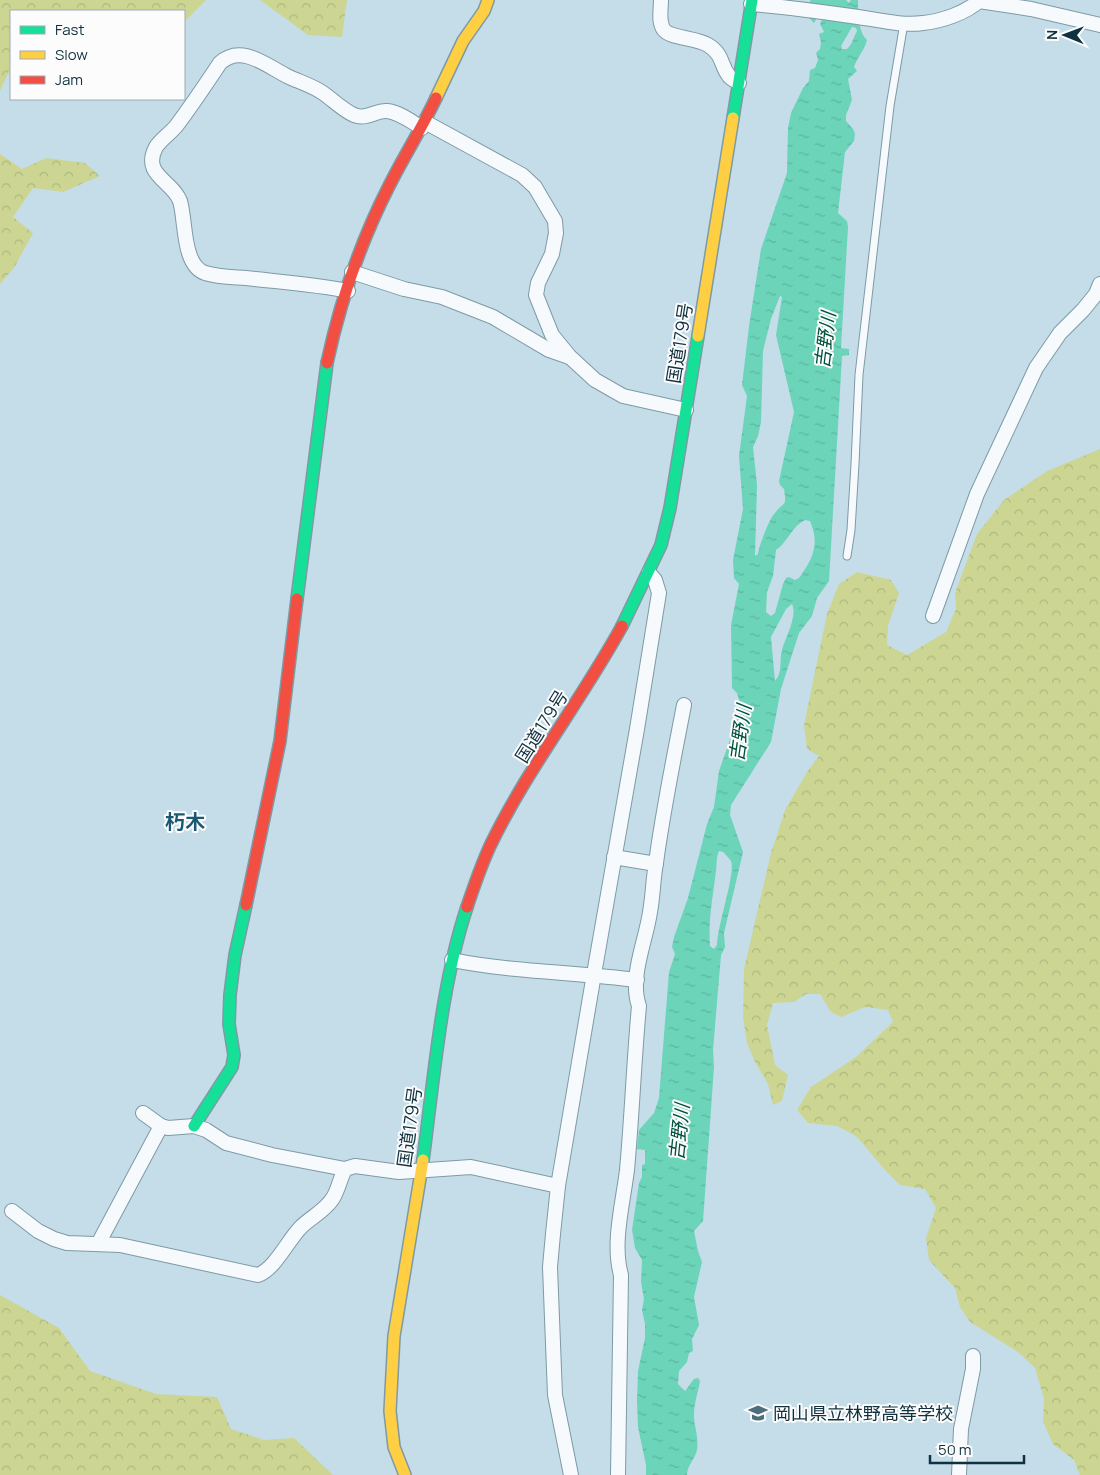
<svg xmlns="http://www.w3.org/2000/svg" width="1100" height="1475" viewBox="0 0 1100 1475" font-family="Manrope,'Noto Sans JP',sans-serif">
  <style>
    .forest { fill: url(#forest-crowns) }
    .water { fill: url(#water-ripples); fill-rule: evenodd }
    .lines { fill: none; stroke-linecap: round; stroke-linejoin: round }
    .lane-casing { stroke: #7e9aa5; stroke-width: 9 }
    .street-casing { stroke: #7e9aa5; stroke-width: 16 }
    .fast-casing { stroke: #7e9aa5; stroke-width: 14 }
    .slow-casing { stroke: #7e9aa5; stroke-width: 14 }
    .jam-casing { stroke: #7e9aa5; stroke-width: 14 }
    .lane { stroke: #f6fafc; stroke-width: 7 }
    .street { stroke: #f6fafc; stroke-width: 14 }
    .fast { stroke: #16e098; stroke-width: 11 }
    .slow { stroke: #ffcf43; stroke-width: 11 }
    .jam { stroke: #f24e42; stroke-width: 11 }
    .labels { text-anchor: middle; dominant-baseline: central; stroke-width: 4; stroke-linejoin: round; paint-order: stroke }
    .street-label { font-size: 18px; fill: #103240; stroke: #fcfcfc }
    .poi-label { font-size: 18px; fill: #103240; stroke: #fcfcfc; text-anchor: start }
    .water-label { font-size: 19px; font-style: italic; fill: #00523d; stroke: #fcfcfc }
    .quarter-label { font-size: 20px; font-weight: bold; fill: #1a5972; stroke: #fcfcfc }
  </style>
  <defs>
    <pattern id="forest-crowns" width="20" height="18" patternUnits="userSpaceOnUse" patternTransform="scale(1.25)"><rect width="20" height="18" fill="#ccd692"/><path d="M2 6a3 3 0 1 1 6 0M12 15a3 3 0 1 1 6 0" fill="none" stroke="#aeb87f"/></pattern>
    <pattern id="water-ripples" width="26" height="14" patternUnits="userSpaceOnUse" patternTransform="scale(1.25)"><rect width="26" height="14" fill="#6bd4b9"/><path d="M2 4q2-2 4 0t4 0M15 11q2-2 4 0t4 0" fill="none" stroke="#5cb6a0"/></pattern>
  </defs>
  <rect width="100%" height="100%" fill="#c4dde9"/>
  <g class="forest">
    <polygon points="0,0 206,0 185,21 184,21 184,11 11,11 11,67 0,91"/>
    <polygon points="260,0 347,0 342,37 308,35"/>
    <polygon points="0,154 22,169 46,158 85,163 100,176 63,192 33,188 13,217 33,233 14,268 0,284"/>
    <polygon points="1100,449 1100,1475 1080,1475 1074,1460 1053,1444 1043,1422 1044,1399 1035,1368 1018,1352 970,1322 960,1307 955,1288 929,1260 926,1238 936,1208 925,1189 900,1185 886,1171 856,1136 837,1126 808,1123 797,1110 811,1087 856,1057 893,1022 888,1010 865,1007 841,1017 831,1012 820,994 806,994 794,1002 773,1003 767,1025 775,1065 788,1075 782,1101 773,1105 768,1084 755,1062 747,1043 743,1017 744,969 771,853 785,810 807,772 819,756 807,749 804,725 827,614 839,584 857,572 891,580 899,593 888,626 887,645 907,655 946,632 956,609 955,593 977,534 1004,500 1047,471"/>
    <polygon points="0,1295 59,1328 90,1371 156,1394 217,1397 231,1429 264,1440 294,1438 333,1475 0,1475"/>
  </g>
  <path class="water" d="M811,0H846L849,3L851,0H858C858,11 858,32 867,40C865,49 857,58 854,67L857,71L848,79L852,100L846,115V121L853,129L855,134L854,141L845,152L838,213L847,221L848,227L841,348L849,349V355L842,356L829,581L817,598L812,616L799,633L781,689L771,742L731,805L730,815L743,852L724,933L725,947L721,955L713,1050L714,1067L703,1221L694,1231L698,1251L702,1262L694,1297L699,1325L692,1339L693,1351L689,1353L687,1362L679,1371L678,1384L685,1391L694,1379L698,1378L700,1381C698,1393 694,1403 694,1415C694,1427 699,1436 697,1450C695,1459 687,1466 687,1475H646V1465L638,1427L637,1401L638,1371L645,1338V1324L642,1310L644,1299L641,1282L642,1260L635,1248L632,1230L639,1183L642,1177V1165L645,1164V1150L637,1149L639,1130L654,1113L659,1098L669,972L675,954L672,947L674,937L688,898L707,824L714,807L719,771L738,717L740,703L737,693L732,688L731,625L739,584L734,578L733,560L743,509L739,456L747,396L742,385L749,326L761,249L787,173L788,128L791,113L803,88L809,81L810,70L815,68L818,60L816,53L820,49L821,42L819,34L824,32L820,24L822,20L817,18L814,23L806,15L808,4ZM852,27L856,28L857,31C853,38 853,43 847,49H842L841,46ZM780,296L782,297L776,335L794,412L779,481L780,485L784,489C787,508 784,501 775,513C769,519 759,546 758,554L755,556L757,485L753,447L758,436L761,422L763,351L771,319ZM805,520L810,521C820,544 813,559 799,578L795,580L789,577L786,578L783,584L775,613L771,616L766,612L767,592L773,576L776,550C788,542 792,526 805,520ZM792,604C798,616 785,638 782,650C779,661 783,673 775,681L771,637L786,609ZM719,851L723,852C725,854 729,858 731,861C736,872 717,927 717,945L714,949L710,946C708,920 713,896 716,871C717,864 716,858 719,851Z"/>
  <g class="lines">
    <g class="lane-casing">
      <polyline id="lane" points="847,556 851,530 855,464 859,375 890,106 904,23"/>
    </g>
    <g class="street-casing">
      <g id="street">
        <path d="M661,0C661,10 658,22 664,30C670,38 697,38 708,45C724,55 720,65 729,76C731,79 736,81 739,83"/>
        <polyline points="979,1 1031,9 1100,25"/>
        <path d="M751,4C787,7 823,12 858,17C879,20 902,26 923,23C942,21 966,13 980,0"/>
        <polyline points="425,122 522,175 535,187 555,221 556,233 552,254 538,283 536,295 552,335 570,357 595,380 623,396 686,410"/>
        <polyline points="352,272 404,289 442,297 493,317 549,350 569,357"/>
        <path d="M348,291C314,284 280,282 246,278C233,277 218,277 205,273C182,265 186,220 180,201C173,181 141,175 156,147C161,139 171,133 177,125C192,105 206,84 220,63C242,43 268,67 289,77C300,82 313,86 323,93C333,100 343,110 354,115C367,120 376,110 387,111C399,112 412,122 422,128"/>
        <polyline points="933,616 977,494 1036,368 1060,333 1083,310 1096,294 1100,284"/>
        <polyline points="614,857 656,864"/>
        <path d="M452,960C512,972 576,972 637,980"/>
        <polyline points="143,1113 161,1126 168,1128 194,1126 206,1130 226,1143 272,1155 345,1169"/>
        <path d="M12,1211L38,1231L54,1239L67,1243L120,1245L258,1275C275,1269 288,1240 301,1227C311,1217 325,1211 333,1198C338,1190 340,1179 345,1169L355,1166L399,1172L471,1167L558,1186"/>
        <polyline points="98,1244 161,1126"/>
        <polyline points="571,1475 555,1395 550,1267 553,1234 558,1186 594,974 637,729 659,593 655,580 649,573"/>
        <path d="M618,1475L621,1275C612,1243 623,1203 627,1170C632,1115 634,1060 639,1006C629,977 646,941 650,912C653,896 653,879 656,863C663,810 674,757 684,705"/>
        <polyline points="959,1475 961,1429 973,1369 973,1356"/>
      </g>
    </g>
    <g class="fast-casing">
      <g id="fast">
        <polyline points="733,118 752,0"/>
        <polyline points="297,599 327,363"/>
        <polyline points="622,626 661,545 670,508 698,336"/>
        <polyline points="194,1126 232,1067 234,1055 229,1024 230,995 235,955 246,905"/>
        <path d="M423,1160C434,1078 441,985 467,907"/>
      </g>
    </g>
    <g class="slow-casing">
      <g id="slow">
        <polyline points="436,98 463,41 484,11 488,0"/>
        <polyline points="698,336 733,118"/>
        <polyline points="405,1475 394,1447 390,1411 394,1336 423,1160"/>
      </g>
    </g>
    <g class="jam-casing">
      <g id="jam">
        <path d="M327,363C340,302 361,241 389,186C404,156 422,128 436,98"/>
        <polyline points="246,905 280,741 297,599"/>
        <path d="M467,907C474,886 481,866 490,846C527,769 581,701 622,626"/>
      </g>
    </g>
    <use href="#lane" class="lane"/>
    <use href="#street" class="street"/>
    <use href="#fast" class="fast"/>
    <use href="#slow" class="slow"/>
    <use href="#jam" class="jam"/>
  </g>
  <defs>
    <g id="school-bare" transform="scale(1.5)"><path d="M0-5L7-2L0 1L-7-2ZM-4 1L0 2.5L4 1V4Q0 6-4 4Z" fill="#4f6e7b" stroke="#fcfcfc" stroke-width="2.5" paint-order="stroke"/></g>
  </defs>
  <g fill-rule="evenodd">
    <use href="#school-bare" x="758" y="1413"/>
  </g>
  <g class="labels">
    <g class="street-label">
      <text transform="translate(679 343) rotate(-81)">国道179号</text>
      <text transform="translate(541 726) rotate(-58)">国道179号</text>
      <text transform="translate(409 1127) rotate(-82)">国道179号</text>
    </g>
    <g class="poi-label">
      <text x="773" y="1413">岡山県立林野高等学校</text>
    </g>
    <g class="water-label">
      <text transform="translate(825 340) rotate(-83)">吉野川</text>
      <text transform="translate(740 733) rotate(-82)">吉野川</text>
      <text transform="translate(679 1132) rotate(-84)">吉野川</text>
    </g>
    <g class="quarter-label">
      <text x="185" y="821">朽木</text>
    </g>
  </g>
  <rect x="10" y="10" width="175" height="90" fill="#fcfcfc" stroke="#9eabb1"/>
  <rect x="20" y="26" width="25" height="8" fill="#16e098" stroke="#9eabb1"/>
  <text x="55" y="35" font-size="15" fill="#103240">Fast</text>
  <rect x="20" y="51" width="25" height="8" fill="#ffcf43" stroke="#9eabb1"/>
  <text x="55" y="60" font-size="15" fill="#103240">Slow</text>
  <rect x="20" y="76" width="25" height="8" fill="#f24e42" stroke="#9eabb1"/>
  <text x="55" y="85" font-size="15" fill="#103240">Jam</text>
  <g transform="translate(1065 35) rotate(271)" stroke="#fcfcfc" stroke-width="4" paint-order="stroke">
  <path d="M0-4L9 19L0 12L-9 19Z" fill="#103240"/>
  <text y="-8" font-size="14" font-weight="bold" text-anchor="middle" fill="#103240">N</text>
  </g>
  <path d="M930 1455v8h94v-8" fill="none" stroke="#103240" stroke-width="2.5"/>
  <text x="938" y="1455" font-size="15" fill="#103240" stroke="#fcfcfc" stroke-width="4" paint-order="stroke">50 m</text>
</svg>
